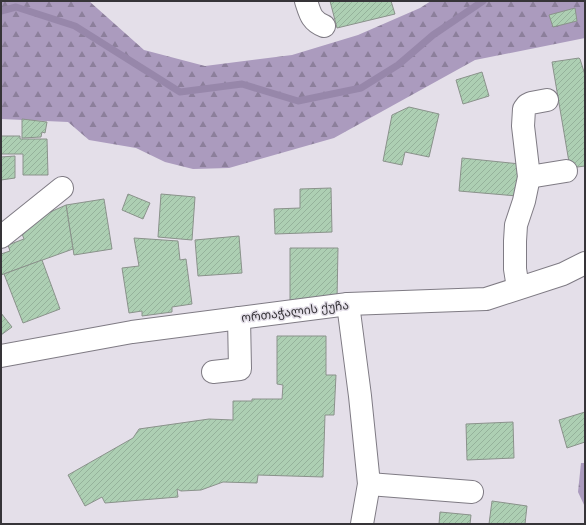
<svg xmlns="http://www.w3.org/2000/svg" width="586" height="525" viewBox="0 0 586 525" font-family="Mulish,'Noto Sans Georgian',sans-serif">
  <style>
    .forest { fill: url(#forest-firs) }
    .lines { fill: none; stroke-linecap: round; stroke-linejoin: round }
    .stream { stroke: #9787aa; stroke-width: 7 }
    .building { fill: url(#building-hatch); stroke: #8a928b }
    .minor-casing { stroke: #7f7b84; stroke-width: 24 }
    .minor { stroke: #fff; stroke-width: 22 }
    .labels { text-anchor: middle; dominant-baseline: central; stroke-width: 3; stroke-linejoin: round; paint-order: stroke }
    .street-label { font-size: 12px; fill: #363438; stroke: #e4dfe9 }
  </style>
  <defs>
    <pattern id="forest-firs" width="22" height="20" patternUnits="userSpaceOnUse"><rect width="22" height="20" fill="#ab9bbe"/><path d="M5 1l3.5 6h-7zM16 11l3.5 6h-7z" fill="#8c7f9b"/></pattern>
    <pattern id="building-hatch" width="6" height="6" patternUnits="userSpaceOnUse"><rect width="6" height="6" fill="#adcfb3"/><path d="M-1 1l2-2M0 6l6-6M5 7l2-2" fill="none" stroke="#95b29b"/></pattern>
  </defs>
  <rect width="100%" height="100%" fill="#e4dfe9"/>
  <g class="forest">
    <polygon points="1,1 89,1 144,50 205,66 292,55 358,35 420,8 431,1 585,1 585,38 475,60 334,138 229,168 193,169 165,162 136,148 89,140 68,122 1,119"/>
    <polygon points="581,463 585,463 585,507 578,492"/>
  </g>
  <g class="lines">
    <polyline class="stream" points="1,11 16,7 75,26 180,92 242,84 298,101 361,88 398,65 433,35 483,1"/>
  </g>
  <g class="building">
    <polygon points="330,1 391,1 395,14 337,28"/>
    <polygon points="575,8 577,21 553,27 549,15"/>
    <polygon points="579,58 580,59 585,75 585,166 570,168 552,62"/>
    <polygon points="482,72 489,96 463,104 456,80"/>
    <polygon points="409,107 439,114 429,157 405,152 402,165 383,161 392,115"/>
    <polygon points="22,119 47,122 45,133 42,132 41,137 22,138"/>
    <polygon points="1,136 20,136 20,139 47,139 48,175 23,175 23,154 1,154"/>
    <polygon points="15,156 15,178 1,180 1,157"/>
    <polygon points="462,158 520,164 517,196 459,191"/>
    <polygon points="331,188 332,232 275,234 274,209 300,208 300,189"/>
    <polygon points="128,194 150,203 143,219 122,210"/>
    <polygon points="161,194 195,197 192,240 158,237"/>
    <polygon points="104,199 112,249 74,255 66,205"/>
    <polygon points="66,205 73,249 1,275 1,254 10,251 8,245 24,239 19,226"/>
    <polygon points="239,236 242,273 198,276 195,240"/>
    <polygon points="134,238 178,241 180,260 186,259 192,304 172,307 172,312 142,316 142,311 129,313 122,268 139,266"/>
    <polygon points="290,248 338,248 337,300 290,300"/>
    <polygon points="42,260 60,309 23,323 4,274"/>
    <polygon points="1,313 12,327 1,335"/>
    <polygon points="277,336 326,336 326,375 336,375 334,415 325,415 323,477 258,475 257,483 223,482 201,490 181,491 177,489 178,497 105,503 102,497 85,506 68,475 133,438 139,429 209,419 233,420 233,401 252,401 252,399 282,399 283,385 277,384"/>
    <polygon points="585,412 585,442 567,448 559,420"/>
    <polygon points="513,422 514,458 467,460 466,424"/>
    <polygon points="492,501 527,506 525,524 489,524"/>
    <polygon points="440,512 471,515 470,524 439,524"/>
  </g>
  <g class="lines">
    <g class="minor-casing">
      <g id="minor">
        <path d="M306,1C310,13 311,21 324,26"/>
        <polyline points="529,177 566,171"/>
        <polyline points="1,237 62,188"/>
        <polyline points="518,288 515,269 515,241 516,225 524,201 529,177 523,126 524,109 527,105 531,103 547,100"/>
        <polyline points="348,304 360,396 369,484 362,524"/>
        <polyline points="1,356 132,332 348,304 486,299 563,274 585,263"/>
        <polyline points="213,372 240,369 239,318"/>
        <polyline points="369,484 472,492"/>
      </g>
    </g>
    <use href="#minor" class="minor"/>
  </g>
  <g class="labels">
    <g class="street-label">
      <text transform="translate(295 311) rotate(-7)">ორთაჭალის ქუჩა</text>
    </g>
  </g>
  <rect width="586" height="525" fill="none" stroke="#363438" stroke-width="4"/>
</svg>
